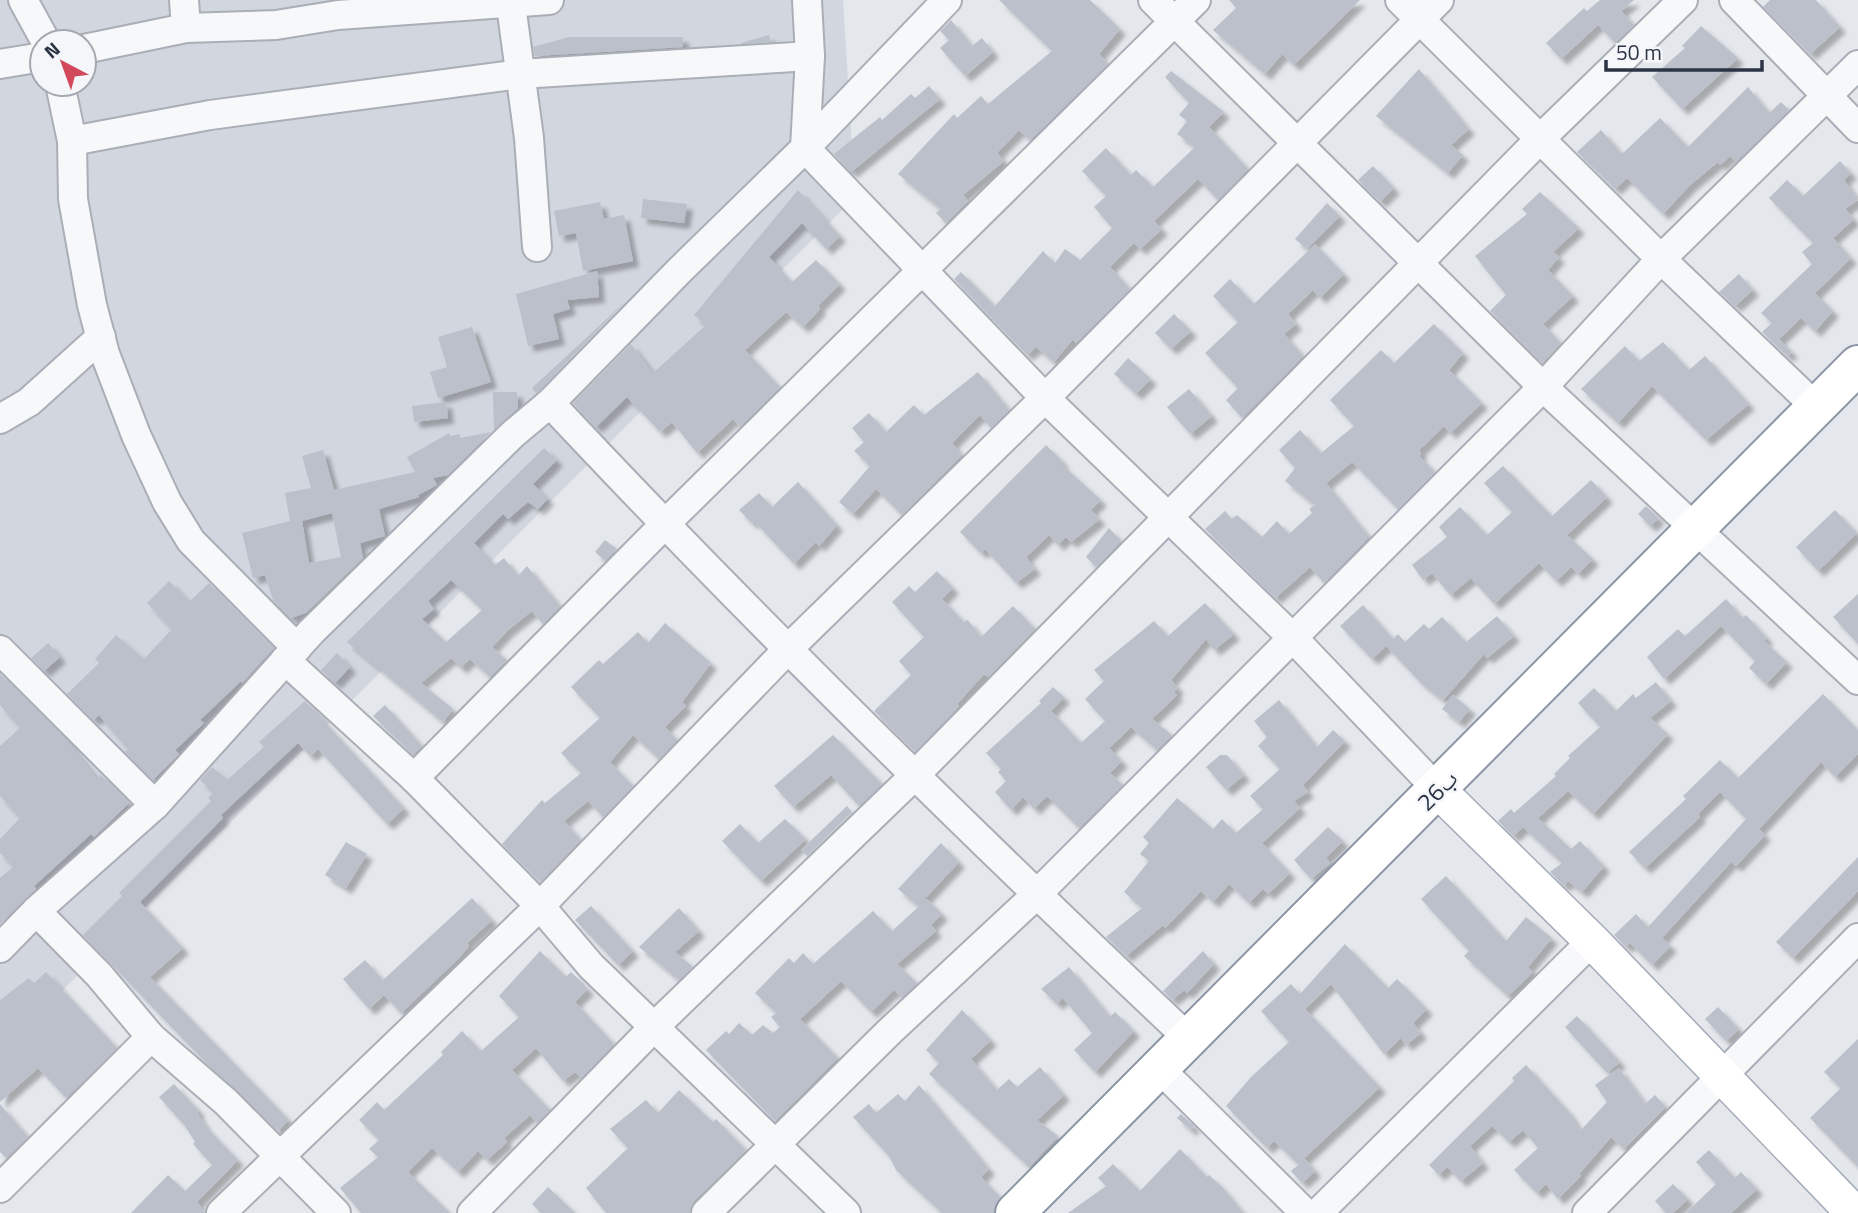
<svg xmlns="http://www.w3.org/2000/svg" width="1858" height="1213" viewBox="0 0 1858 1213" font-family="'Titillium Web','Noto Naskh Arabic',sans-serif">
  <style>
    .built { fill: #d2d6de; fill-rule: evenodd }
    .building { fill: #bbc0ca; fill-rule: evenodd; filter: url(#shadow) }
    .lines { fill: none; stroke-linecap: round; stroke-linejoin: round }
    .minor-casing { stroke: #a9aeb7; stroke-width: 32 }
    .major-casing { stroke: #a3abb8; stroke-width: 38 }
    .highway-casing { stroke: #8b94a3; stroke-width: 42 }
    .minor { stroke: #f7f8fa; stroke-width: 28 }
    .major { stroke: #fff; stroke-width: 35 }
    .highway { stroke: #fff; stroke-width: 38 }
    .labels { text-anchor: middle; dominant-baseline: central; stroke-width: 5; stroke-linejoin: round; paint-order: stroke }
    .street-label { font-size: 24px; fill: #2b3445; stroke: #f4f6f9 }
  </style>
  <defs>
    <filter id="shadow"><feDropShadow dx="6" dy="6" stdDeviation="2" flood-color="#0004"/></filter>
  </defs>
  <rect width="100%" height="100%" fill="#e4e7ec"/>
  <path class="built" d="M0,0H843L855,197L0,1053ZM42,42H84V84H42Z"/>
  <g class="building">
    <polygon points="999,0 1090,0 1120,29 1099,54 1108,64 1030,140 1019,130 997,153 1004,161 963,195 968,201 946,223 936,213 941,209 898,174 954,114 957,118 981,96 988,104 1052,51"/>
    <polygon points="1229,0 1360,0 1294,65 1282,54 1265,74 1213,30 1236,8"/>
    <polygon points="1600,0 1634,0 1621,11 1634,25 1615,43 1598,25 1561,59 1546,43 1584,8 1587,11"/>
    <polygon points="1770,0 1816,0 1840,27 1810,54 1763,7"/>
    <polygon points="951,20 972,46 982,38 993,52 965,76 940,48 949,40 940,31"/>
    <polygon points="1701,26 1738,58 1682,109 1652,77 1685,48 1682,46"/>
    <polygon points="769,35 771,42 742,44 741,43"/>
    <polygon points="569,37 683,37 683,47 535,56 533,47"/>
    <polygon points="1419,69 1469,129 1451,145 1463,155 1448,173 1376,116"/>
    <polygon points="1171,71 1224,112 1209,127 1248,169 1218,200 1198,179 1154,221 1162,229 1140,249 1134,243 1110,267 1130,289 1076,343 1073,339 1054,362 1036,347 1027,355 954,279 961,272 995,306 1043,251 1055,263 1065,249 1080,260 1112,228 1094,207 1106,196 1082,171 1106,148 1131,175 1136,170 1153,187 1195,147 1177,134 1187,121 1179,115 1189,103 1165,77"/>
    <polygon points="929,86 940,99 851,172 834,154 880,117 882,120 911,94 915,98"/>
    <polygon points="1748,87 1769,113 1781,102 1789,110 1736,162 1730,156 1720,165 1718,162 1690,185 1663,214 1627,178 1615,189 1577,152 1601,130 1622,154 1660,118 1688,147"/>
    <polygon points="1840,161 1851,173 1844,180 1858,200 1845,209 1854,219 1833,238 1851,258 1815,293 1833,311 1815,331 1801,318 1779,339 1792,352 1787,356 1762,332 1772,323 1761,313 1812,264 1802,252 1813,243 1769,198 1787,180 1803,196"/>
    <polygon points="1373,166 1394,188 1380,202 1358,180"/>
    <polygon points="798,190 840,236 826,249 802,223 769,257 792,282 816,260 840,284 818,306 820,309 803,327 786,312 745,350 780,387 740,427 733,419 697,453 672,422 660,432 627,397 596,427 573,403 631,344 653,373 706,325 694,315"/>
    <polygon points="1540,192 1579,228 1553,252 1559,257 1548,270 1573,296 1543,324 1561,343 1542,363 1490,311 1506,295 1475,256 1527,214 1522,209"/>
    <polygon points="643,199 687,204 684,223 641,218"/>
    <polygon points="600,202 604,219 624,215 633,261 583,271 576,233 559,236 554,211"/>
    <polygon points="1327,203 1340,216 1307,249 1295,239"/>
    <polygon points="1315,244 1344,274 1320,298 1313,290 1288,314 1296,324 1284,334 1303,356 1242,418 1226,400 1238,388 1205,353 1238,322 1213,296 1230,279 1254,304"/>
    <polygon points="597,271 599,297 567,300 570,309 553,314 559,339 528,346 516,294"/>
    <polygon points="1739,274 1753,290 1735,306 1719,292"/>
    <polygon points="626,301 539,391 536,393 532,388"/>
    <polygon points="1174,314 1191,331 1171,349 1155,333"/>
    <polygon points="1434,324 1463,353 1449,370 1482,403 1450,433 1444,426 1419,450 1421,453 1419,456 1435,472 1398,509 1352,462 1326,483 1369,537 1324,583 1310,567 1275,598 1205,529 1225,511 1232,519 1237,515 1262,537 1277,521 1289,534 1312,513 1309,509 1315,505 1285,481 1295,468 1279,450 1300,430 1321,453 1354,426 1330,400 1381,350 1394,363"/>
    <polygon points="472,327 491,382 438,398 430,372 447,367 438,337"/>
    <polygon points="1663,342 1689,370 1705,356 1749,404 1706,440 1652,386 1618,423 1581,389 1625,346 1639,361"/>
    <polygon points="1128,358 1151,379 1136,394 1114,374"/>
    <polygon points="978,372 1009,410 991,428 980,415 952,443 962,455 902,515 876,489 853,514 839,502 870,466 854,451 864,442 852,428 869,413 886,432 914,405 924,415"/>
    <polygon points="1189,389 1212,416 1190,434 1167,407"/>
    <polygon points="493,392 517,392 518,403 518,408 494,430"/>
    <polygon points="446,402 448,418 414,422 412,406"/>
    <path d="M491,432L448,475L433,478L437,485L418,495L419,497L379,509L385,536L360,543L363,558L306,613L291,618L273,600L265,575L253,578L242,533L290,521L285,493L311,488L302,456L323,450L334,490L415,472L407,457L449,433L450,436L460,434V438ZM332,513L341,557L309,563L302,521Z"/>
    <polygon points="1046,445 1063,462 1061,464 1101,500 1091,510 1100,519 1071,542 1066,537 1058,545 1049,535 1026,557 1035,569 1016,583 985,549 981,553 960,532"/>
    <path d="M544,448L557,460L533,484L548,499L538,509L528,502L508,519L503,514L474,543L495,565L504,558L518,576L527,566L560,606L543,624L532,611L508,630L492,647L507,660L490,677L470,659L461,668L451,658L421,683L453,709L443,722L347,642ZM451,580L482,610L446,642L422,619L434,609L428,601Z"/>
    <polygon points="1503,466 1552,516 1591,480 1607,497 1567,535 1593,559 1578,574 1571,567 1556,581 1539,563 1494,604 1471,578 1450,595 1432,573 1423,580 1412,565 1447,537 1439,527 1460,507 1487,535 1512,512 1484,483"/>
    <polygon points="798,482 837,525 819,546 816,542 794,564 754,521 752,523 739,510 759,493 772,507"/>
    <polygon points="1646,506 1659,518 1650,526 1638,514"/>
    <polygon points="1835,510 1857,533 1818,571 1796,547"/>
    <polygon points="1109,528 1121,541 1096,567 1086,557"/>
    <polygon points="605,540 617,549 605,561 595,552"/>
    <polygon points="937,571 953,588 942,599 964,622 968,620 981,637 1013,606 1035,629 988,677 984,674 957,704 959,706 915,752 874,711 911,675 899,661 924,637 892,602 909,586 915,592"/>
    <polygon points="169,581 189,602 209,583 273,649 242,683 241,681 200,720 204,723 175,750 179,754 153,780 125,752 128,749 99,715 94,720 67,694 99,663 95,659 116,635 144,659 172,629 147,603"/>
    <polygon points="1858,594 1858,644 1833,617"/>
    <polygon points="1726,599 1743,618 1746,615 1767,638 1764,641 1787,662 1766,684 1749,668 1755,661 1721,626 1664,679 1647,657 1678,629 1685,636"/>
    <polygon points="1205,603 1234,634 1214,650 1206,639 1171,680 1178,688 1174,692 1177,695 1152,719 1172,735 1157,750 1131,727 1109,748 1122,761 1110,773 1123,785 1079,828 1047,796 1034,809 1023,797 1011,810 995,792 1006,781 998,772 1001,769 986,753 1041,703 1039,701 1053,687 1064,697 1051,711 1081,743 1105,721 1085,699 1104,681 1094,670 1154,621 1168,636"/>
    <polygon points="1363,605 1393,639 1398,634 1405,642 1424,624 1429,629 1442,617 1466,642 1497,616 1514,636 1487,658 1484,654 1443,700 1421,683 1386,646 1372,659 1340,626"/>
    <polygon points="665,623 711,663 682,702 686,706 665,727 677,740 659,759 633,735 610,762 633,786 603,817 588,801 564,821 581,840 540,882 502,844 542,800 545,803 581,773 561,753 600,718 571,687 599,660 603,664 638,632 648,643"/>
    <polygon points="48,643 60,657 44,671 31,658"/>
    <polygon points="337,653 350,667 335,683 321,670"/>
    <polygon points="0,674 64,737 97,779 101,775 129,803 94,837 91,834 34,886 36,889 0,924 0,878 14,866 0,853 0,839 20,818 0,796 0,746 20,728 0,705"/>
    <polygon points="1656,682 1671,701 1650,718 1668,734 1593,814 1568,791 1538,818 1571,849 1580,841 1604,866 1582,892 1568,881 1564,886 1550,872 1562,863 1523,827 1513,836 1498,821 1511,809 1514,813 1556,776 1554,774 1570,758 1568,756 1600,727 1578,703 1594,688 1616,711 1633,694 1636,698"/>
    <polygon points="1823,694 1858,730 1858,754 1835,777 1821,762 1759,829 1765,835 1736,866 1731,862 1662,938 1671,946 1652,965 1630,943 1626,947 1614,935 1636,914 1648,927 1746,819 1720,792 1698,814 1700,817 1645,868 1629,852 1686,799 1683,796 1720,760 1738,778"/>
    <polygon points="1453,695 1470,709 1459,722 1442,709"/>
    <polygon points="1279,700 1317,747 1333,730 1345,741 1303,785 1308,792 1294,801 1300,808 1262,843 1290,873 1268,894 1263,889 1249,903 1229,884 1213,902 1201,891 1165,928 1163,925 1126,956 1106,937 1142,908 1124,892 1149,861 1140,854 1149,843 1143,837 1177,798 1213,829 1222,819 1236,833 1263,809 1250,796 1280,769 1258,746 1267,737 1254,721"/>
    <polygon points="305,701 404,808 387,824 318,749 310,756 298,743 221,815 223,818 140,902 183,948 150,977 289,1120 278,1131 206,1063 83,935 122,896 119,893 211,801 208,798 214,792 200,780 212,767 227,780 264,747 259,742"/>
    <polygon points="385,705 422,746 413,755 373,716"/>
    <polygon points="833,735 882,784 859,806 831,775 793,807 774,786"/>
    <polygon points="1220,755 1227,755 1244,775 1226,790 1206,767"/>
    <polygon points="847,806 852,812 807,856 801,850"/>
    <polygon points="785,819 806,839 761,881 722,841 740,824 758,843"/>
    <polygon points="1328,827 1343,841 1326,858 1330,863 1311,879 1294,860"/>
    <polygon points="346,842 367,854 346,888 325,875"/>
    <polygon points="941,843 959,862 918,906 898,889"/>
    <polygon points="1858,857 1858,891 1793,958 1776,942"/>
    <polygon points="1446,876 1506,941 1526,917 1552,938 1528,967 1533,972 1508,996 1464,956 1469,951 1421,899"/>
    <polygon points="472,898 492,920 467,943 469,946 459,958 401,1013 384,995 369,1009 343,979 365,960 383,980"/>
    <polygon points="927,899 942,914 931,925 936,931 897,964 917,983 902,997 894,990 871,1012 841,981 800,1019 838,1058 775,1121 706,1050 726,1031 729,1034 739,1023 752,1035 763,1025 773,1033 780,1027 771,1017 776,1013 755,993 789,958 794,963 803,953 813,964 873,911 892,931"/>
    <polygon points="591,906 633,951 618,965 575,920"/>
    <polygon points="679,908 699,931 675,952 693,967 679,980 639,947"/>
    <polygon points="1345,944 1388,988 1397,979 1427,1009 1413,1023 1421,1033 1406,1045 1401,1038 1384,1054 1331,984 1305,1009 1380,1087 1298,1164 1274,1141 1267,1148 1226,1106 1252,1076 1289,1042 1261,1011 1291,984 1300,994"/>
    <polygon points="540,951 566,977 571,972 588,989 575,1002 614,1044 581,1078 575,1072 563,1081 536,1048 512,1070 550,1110 537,1123 530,1115 504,1138 507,1142 487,1160 478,1151 458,1172 432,1148 408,1172 450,1213 361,1213 340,1188 378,1157 369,1149 379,1140 359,1120 377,1102 384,1110 443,1055 441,1052 462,1031 481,1051 519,1017 499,996"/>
    <polygon points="1203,951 1214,964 1187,993 1184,990 1172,1000 1163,991"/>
    <polygon points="1069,967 1110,1017 1115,1012 1134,1031 1095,1072 1074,1050 1092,1033 1063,998 1057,1004 1041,989"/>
    <polygon points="46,972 117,1048 66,1098 38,1068 0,1102 0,1000 29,978 34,983"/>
    <polygon points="1718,1007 1739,1029 1726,1041 1705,1019"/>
    <polygon points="962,1010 991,1040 971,1059 997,1090 1009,1079 1017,1087 1040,1067 1064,1095 1037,1120 1058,1136 1029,1167 929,1074 939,1063 926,1050"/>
    <polygon points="1577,1016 1620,1062 1607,1073 1565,1027"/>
    <polygon points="1858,1039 1858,1167 1810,1118 1841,1088 1824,1072"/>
    <polygon points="1526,1065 1568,1111 1580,1131 1607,1102 1595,1085 1619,1068 1645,1104 1655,1095 1666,1107 1624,1149 1611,1137 1579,1174 1581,1176 1558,1199 1546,1184 1537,1193 1514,1170 1538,1148 1523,1130 1509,1142 1492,1126 1470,1146 1483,1163 1461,1181 1447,1167 1439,1175 1429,1165 1514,1081 1512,1078"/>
    <polygon points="174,1084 199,1111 197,1113 206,1127 238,1160 197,1202 205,1213 131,1213 168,1175 185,1191 212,1165 193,1144 195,1142 185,1126 159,1097"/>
    <polygon points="919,1085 989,1169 981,1177 1000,1197 993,1213 942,1213 896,1170 889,1156 853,1117 869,1104 876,1113 898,1094 905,1101"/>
    <polygon points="679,1090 713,1122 716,1119 746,1150 694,1201 690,1213 606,1213 586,1188 628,1148 610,1129 646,1100 658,1113"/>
    <polygon points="0,1104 28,1137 6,1158 0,1152"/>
    <polygon points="1181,1114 1194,1126 1191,1130 1177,1118"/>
    <polygon points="1180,1149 1207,1177 1209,1175 1222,1187 1243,1213 1068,1213 1106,1186 1098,1178 1113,1164 1140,1191"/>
    <polygon points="1709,1150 1735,1178 1741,1172 1757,1189 1731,1213 1686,1213 1716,1184 1696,1162"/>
    <polygon points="1305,1159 1315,1171 1302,1183 1291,1171"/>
    <polygon points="1673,1184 1688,1199 1673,1213 1666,1213 1655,1201"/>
    <polygon points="548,1187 575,1213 541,1213 532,1204"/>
  </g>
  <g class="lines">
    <g class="minor-casing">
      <g id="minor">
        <polyline points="23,0 46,42"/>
        <polyline points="184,0 186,28"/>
        <polyline points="807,0 810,56 805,148 1045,398 1293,638 1438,790"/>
        <polyline points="1153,0 1543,387 1858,680"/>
        <polyline points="1400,0 1661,259 1817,408"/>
        <polyline points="1734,0 1858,128"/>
        <polyline points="511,5 529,138 537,247"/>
        <polyline points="84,49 186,28 276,25 338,15 549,0"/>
        <polyline points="0,64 42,57"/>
        <polyline points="60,84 72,141 73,199 92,305 105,354 136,435 167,502 191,541 297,648"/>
        <polyline points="72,141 210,115 520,74 810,56"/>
        <path d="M550,403C755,622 970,832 1188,1038"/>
        <polyline points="0,419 29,402 101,337"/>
        <polyline points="0,650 155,805"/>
        <polyline points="285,660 414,778 540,906 591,966 846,1213"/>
        <polyline points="414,778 664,525 1196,0"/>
        <polyline points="36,911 99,975 151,1037 226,1102 336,1213"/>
        <polyline points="0,948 36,911 155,805 311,632 513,434 550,403 680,270 805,148 947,0"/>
        <polyline points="1158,1067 1305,1213"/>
        <polyline points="0,1188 151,1037"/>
        <polyline points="221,1213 540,906 789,648 1045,398 1439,0"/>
        <polyline points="472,1213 654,1027 913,777 1540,139 1683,0"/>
        <polyline points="706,1213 889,1032 1036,895 1543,387 1661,259 1858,65"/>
        <polyline points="1318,1213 1592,941"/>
        <polyline points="1587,1213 1858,938"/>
      </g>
    </g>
    <g class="major-casing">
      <polyline id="major" points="1438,790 1592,941 1854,1213"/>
    </g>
    <g class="highway-casing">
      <polyline id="highway" points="1015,1213 1858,365"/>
    </g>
    <use href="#minor" class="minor"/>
    <use href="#major" class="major"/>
    <use href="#highway" class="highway"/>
  </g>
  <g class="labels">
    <g class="street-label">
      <text transform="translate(1437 790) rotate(-45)">26ب</text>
    </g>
  </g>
  <g transform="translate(63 63) rotate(319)"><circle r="33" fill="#f4f6f9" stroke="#a4a8b1" stroke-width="2"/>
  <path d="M0-5L12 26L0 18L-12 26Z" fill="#d1495b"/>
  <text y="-10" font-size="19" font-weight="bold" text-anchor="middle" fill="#2b3445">N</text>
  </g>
  <path d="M1606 60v10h156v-10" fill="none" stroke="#2b3445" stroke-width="3.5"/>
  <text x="1616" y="60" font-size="21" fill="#2b3445" stroke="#f4f6f9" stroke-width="5" paint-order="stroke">50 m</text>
</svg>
